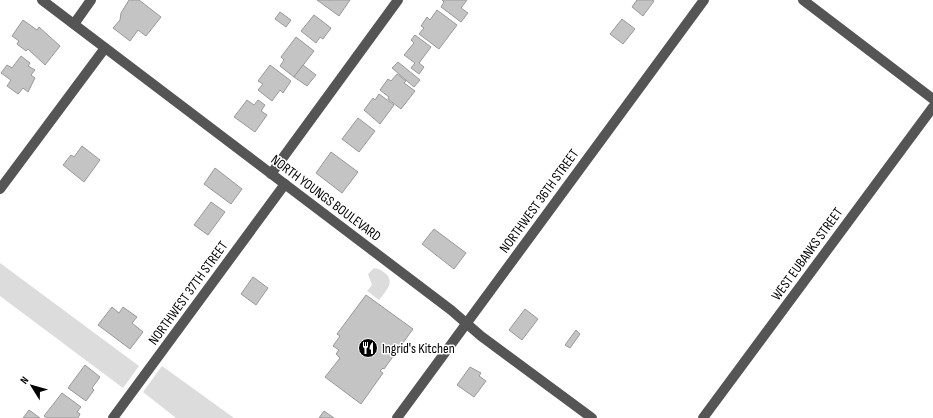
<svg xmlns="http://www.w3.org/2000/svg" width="933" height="418" viewBox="0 0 933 418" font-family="'Sofia Sans Condensed',sans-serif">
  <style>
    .green { fill: #dcdcdc }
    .building { fill: #c4c4c4; stroke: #999 }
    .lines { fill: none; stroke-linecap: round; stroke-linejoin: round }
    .minor { stroke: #555; stroke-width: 10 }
    .labels { text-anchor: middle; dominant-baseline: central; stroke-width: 3; stroke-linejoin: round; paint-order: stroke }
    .street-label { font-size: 14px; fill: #000; stroke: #fff }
    .poi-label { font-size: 14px; fill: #000; stroke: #fff; text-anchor: start }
  </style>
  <rect width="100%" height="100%" fill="#fff"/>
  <g class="green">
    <polygon points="0,263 139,366 123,388 0,296"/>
    <path d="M374,268C379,269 381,270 385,273C396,282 385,292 379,300L367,291L372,285L368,274Z"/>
    <polygon points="162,366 234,418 176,418 143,392"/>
  </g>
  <g class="building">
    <polygon points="129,0 139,0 161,17 146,36 138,30 130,41 113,28 120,20 121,13"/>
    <polygon points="317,0 350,0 339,16"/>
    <polygon points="442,0 467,0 461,8 468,13 461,22 441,7 444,2"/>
    <polygon points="637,0 652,0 654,1 643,16 632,7"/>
    <polygon points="437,10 457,25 439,49 419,34 424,28 421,26 427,17 430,20"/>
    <polygon points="280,12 291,20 286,27 275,19"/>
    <polygon points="314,15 331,28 323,39 320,37 316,43 301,31"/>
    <polygon points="622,19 635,29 623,44 610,34"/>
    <polygon points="23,20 37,30 39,27 60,46 45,65 28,49 26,51 17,44 19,41 12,36"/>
    <polygon points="415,35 431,47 419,63 424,67 419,74 411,68 415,63 404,55 414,43 411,40"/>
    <polygon points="296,37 314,51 294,77 280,66 284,60 281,57"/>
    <polygon points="21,56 30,63 28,66 35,70 31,75 35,78 28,92 23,88 18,94 7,86 11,80 1,73 7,65 12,68"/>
    <polygon points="398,62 420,80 414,87 392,68"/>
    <polygon points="270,65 291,81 283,93 280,90 272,101 258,90 263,84 258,81"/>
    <polygon points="303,65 316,75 307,86 294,77"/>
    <polygon points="397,74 406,81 404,83 415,91 401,109 388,99 389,97 380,90 388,79 391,81"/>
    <polygon points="379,94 394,105 380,124 364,110 373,98 375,100"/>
    <polygon points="247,100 254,105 258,100 265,105 261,111 267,115 255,132 234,117"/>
    <polygon points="358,118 375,131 359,152 342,139"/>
    <polygon points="82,146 100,160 84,182 63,165 71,155 74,157"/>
    <polygon points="331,152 358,172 342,193 316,173"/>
    <polygon points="215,168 242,189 231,204 204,184"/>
    <polygon points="211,202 225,212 208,235 194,225"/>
    <polygon points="434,229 466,253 454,269 422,244"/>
    <polygon points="253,277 268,288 256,305 241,294"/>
    <polygon points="366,295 413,329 384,369 383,368 380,371 383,373 361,404 325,377 340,358 336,354 339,350 333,346 340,336 337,334"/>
    <polygon points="112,307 119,313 123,307 137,317 132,323 143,332 130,349 98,325"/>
    <polygon points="525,309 538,319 522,340 509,330"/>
    <polygon points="576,330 580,334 570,348 565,345"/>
    <polygon points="85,365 100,377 92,388 94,390 86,401 68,388"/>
    <polygon points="470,367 481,373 479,376 486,381 474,397 457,385"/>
    <polygon points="62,393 81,407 77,412 80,414 78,418 47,418 44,416"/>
    <polygon points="29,410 40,418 23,418"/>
    <polygon points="324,411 334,418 319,418"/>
  </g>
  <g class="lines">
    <g class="minor">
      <polyline points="42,0 451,310 481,336 592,418"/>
      <polyline points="803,0 933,99"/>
      <polyline points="74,24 91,0"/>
      <polyline points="271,174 398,0"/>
      <polyline points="0,189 105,48"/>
      <polyline points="113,418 285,184"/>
      <polyline points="397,418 704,0"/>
      <polyline points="703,418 933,107"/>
    </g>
  </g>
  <defs>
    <g id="restaurant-disc" transform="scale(1)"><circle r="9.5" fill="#000" stroke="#fff"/><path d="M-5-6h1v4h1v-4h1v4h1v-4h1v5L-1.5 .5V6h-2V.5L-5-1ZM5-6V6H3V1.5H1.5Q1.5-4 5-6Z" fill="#fff"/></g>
  </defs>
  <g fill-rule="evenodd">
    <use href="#restaurant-disc" x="368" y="348"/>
  </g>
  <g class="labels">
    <g class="street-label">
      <text transform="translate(326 198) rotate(37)">NORTH YOUNGS BOULEVARD</text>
      <text transform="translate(539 201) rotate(-54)">NORTHWEST 36TH STREET</text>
      <text transform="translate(807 254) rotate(-54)">WEST EUBANKS STREET</text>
      <text transform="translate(188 293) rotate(-54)">NORTHWEST 37TH STREET</text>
    </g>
    <g class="poi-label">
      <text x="382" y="348">Ingrid's Kitchen</text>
    </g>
  </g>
  <g transform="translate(32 386) rotate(307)" stroke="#ffffff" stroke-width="3" paint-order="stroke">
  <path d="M0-3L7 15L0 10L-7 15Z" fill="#000000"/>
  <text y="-6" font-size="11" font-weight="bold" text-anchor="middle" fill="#000000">N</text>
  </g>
</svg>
